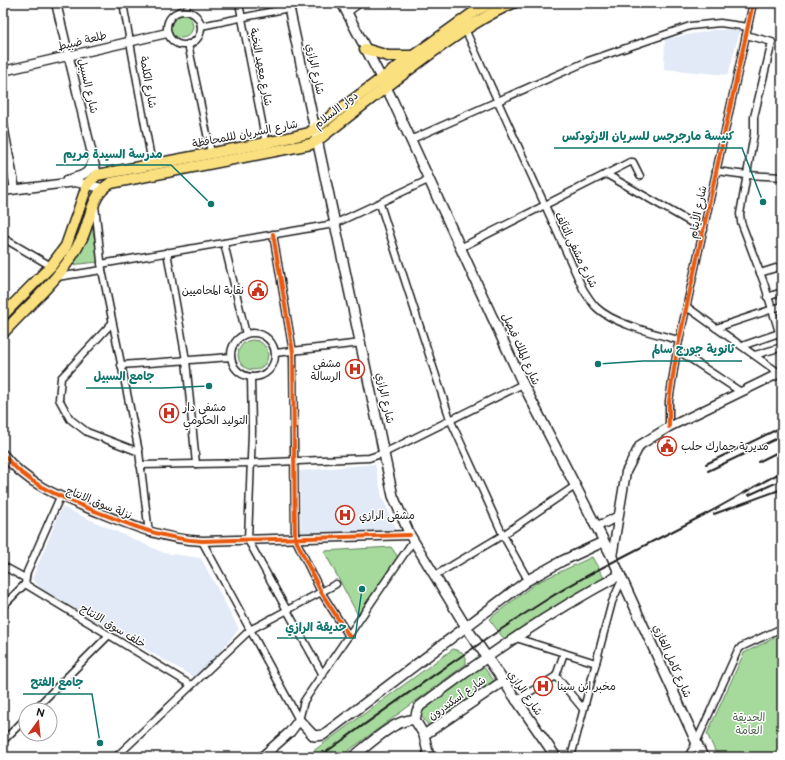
<svg xmlns="http://www.w3.org/2000/svg" width="785" height="760" viewBox="0 0 785 760" font-family="'Balsamiq Sans','Playpen Sans Arabic',sans-serif">
  <style>
    .built { fill: #e2eaf7 }
    .green { fill: #a6da9c; stroke: #617b5c }
    .lines { fill: none; stroke-linecap: round; stroke-linejoin: round }
    .minor-casing { stroke: #1c1c1c; stroke-width: 9 }
    .tertiary-casing { stroke: #1c1c1c; stroke-width: 11 }
    .secondary-casing { stroke: #1c1c1c; stroke-width: 12 }
    .primary-casing { stroke: #1c1c1c; stroke-width: 13 }
    .minor { stroke: #fff; stroke-width: 6 }
    .tertiary { stroke: #fff; stroke-width: 8 }
    .secondary { stroke: #fff; stroke-width: 9 }
    .primary { stroke: #fbe080; stroke-width: 10 }
    .rail { stroke: #1c1c1c; stroke-width: 2 }
    .cycleway-casing { stroke: #fff; stroke-width: 6 }
    .cycleway { stroke: #e8590c; stroke-width: 4 }
    .labels { text-anchor: middle; dominant-baseline: central; stroke-width: 3; stroke-linejoin: round; paint-order: stroke }
    .street-label { font-size: 11px; fill: #1c1c1c; stroke: #fff }
    .poi-label { font-size: 11px; fill: #1c1c1c; stroke: #fff; text-anchor: start }
    .park-label { font-size: 11px; fill: #4c5e49; stroke: #fff }
    .leader { fill: none; stroke: #0f766e; stroke-width: 1.5 }
    .callout-dot { fill: #0f766e; stroke: #fff; stroke-width: 1.5 }
    .callout-label { font-size: 12px; text-anchor: middle; font-weight: bold; fill: #0f766e; stroke: #fff; stroke-width: 3; stroke-linejoin: round; paint-order: stroke }
  </style>
  <rect width="100%" height="100%" fill="#fff"/>
  <filter id="ink" filterUnits="userSpaceOnUse"><feTurbulence type="fractalNoise" baseFrequency=".025" numOctaves="2"/><feDisplacementMap in="SourceGraphic" scale="8" xChannelSelector="R" yChannelSelector="G"/><feConvolveMatrix kernelMatrix="1 2 1 2 8 2 1 2 1" color-interpolation-filters="sRGB"/></filter>
  <g filter="url(#ink)">
    <g class="built">
      <polygon points="714,30 740,30 728,75 664,69 665,39"/>
      <polygon points="375,464 382,497 398,533 301,535 299,471"/>
      <polygon points="62,507 164,553 201,558 239,629 197,679 43,590 32,579"/>
    </g>
    <g class="green">
      <polygon points="301,3 328,3 330,6 304,10"/>
      <circle cx="181" cy="26" r="12"/>
      <polygon points="91,221 99,262 69,265"/>
      <circle cx="253" cy="355" r="15"/>
      <polygon points="391,547 398,557 361,621 324,551"/>
      <polygon points="592,557 604,578 504,639 489,619 536,583"/>
      <polygon points="782,634 782,757 718,757 707,734 744,653"/>
      <polygon points="453,649 462,652 466,657 466,664 340,757 305,757"/>
      <polygon points="483,666 494,681 431,729 419,713"/>
    </g>
    <g class="lines">
      <g class="minor-casing">
        <g id="minor">
          <polyline points="123,3 152,164"/>
          <polyline points="239,3 266,143"/>
          <circle cx="184" cy="28" r="17"/>
          <polyline points="347,13 360,3"/>
          <polyline points="201,26 289,8"/>
          <path d="M465,29L583,289C587,295 591,302 596,307C613,324 656,334 679,340"/>
          <polyline points="746,35 772,42 754,117 754,134 740,214 741,222 764,283 782,342"/>
          <polyline points="188,44 211,153"/>
          <polyline points="410,140 588,61 690,26 720,23 748,27"/>
          <polyline points="716,171 747,175 782,177"/>
          <polyline points="606,174 704,230"/>
          <polyline points="380,204 450,419 503,535 528,580"/>
          <polyline points="95,205 102,270 139,452 149,533"/>
          <polyline points="273,234 293,352 295,538 321,592 349,636"/>
          <polyline points="3,238 51,266"/>
          <polyline points="224,243 246,334"/>
          <polyline points="462,247 630,162 633,162 640,176"/>
          <polyline points="167,252 186,360 196,464"/>
          <polyline points="101,264 334,224 428,180"/>
          <polyline points="760,273 782,266"/>
          <polyline points="57,277 102,270"/>
          <polyline points="767,297 782,292"/>
          <polyline points="687,307 779,373"/>
          <polyline points="112,323 61,378 59,399 70,419 87,432 139,452"/>
          <polyline points="716,328 782,306"/>
          <circle cx="253" cy="355" r="22"/>
          <polyline points="742,346 782,332"/>
          <polyline points="677,350 741,392"/>
          <polyline points="275,353 361,343"/>
          <polyline points="755,355 782,347"/>
          <polyline points="121,365 231,357"/>
          <polyline points="251,377 252,431 248,540 323,675"/>
          <polyline points="669,427 669,401 677,350 753,3"/>
          <polyline points="140,465 251,463 369,458 384,453 523,384"/>
          <polyline points="202,541 299,720"/>
          <polyline points="3,566 25,578"/>
          <polyline points="434,576 503,535 575,486"/>
          <polyline points="25,584 191,685"/>
          <polyline points="3,606 25,584 27,572 60,497"/>
          <polyline points="516,638 596,663"/>
          <polyline points="556,676 583,709"/>
          <polyline points="515,701 556,676 564,653"/>
          <polyline points="34,710 108,636"/>
          <polyline points="299,720 304,701 413,541"/>
          <polyline points="3,741 26,718"/>
          <polyline points="116,757 250,630 336,584"/>
          <polyline points="571,757 612,602 622,580"/>
          <polyline points="688,757 696,743 737,652 741,647 782,628"/>
        </g>
      </g>
      <g class="tertiary-casing">
        <g id="tertiary">
          <polyline points="56,3 97,175"/>
          <polyline points="3,71 167,33"/>
          <polyline points="3,125 15,189"/>
          <path d="M67,180C82,175 89,176 93,159"/>
          <polyline points="3,191 75,182 102,188"/>
          <path d="M3,454C28,486 63,498 100,513C135,527 164,539 202,541L410,535"/>
          <polyline points="595,526 605,523 618,516"/>
          <polyline points="612,557 626,472 640,445 669,427 782,372"/>
        </g>
      </g>
      <g class="secondary-casing">
        <g id="secondary">
          <polyline points="288,3 393,496 410,535 466,627 556,757"/>
          <polyline points="342,3 392,99 523,384 612,557 703,757"/>
          <polyline points="424,735 502,682"/>
          <polyline points="262,757 290,732 299,720 314,736 323,735 528,580 562,561 603,542"/>
          <path d="M353,757C367,746 397,717 415,720"/>
          <path d="M429,757L424,735L415,720L417,711L420,706C484,658 549,612 620,575"/>
        </g>
      </g>
      <g class="primary-casing">
        <g id="primary">
          <polyline points="365,49 388,56 413,56"/>
          <polyline points="3,315 51,266 66,246 88,183 97,175 266,143 309,133 381,79 477,10 491,3"/>
          <path d="M3,333C31,302 64,276 82,238C91,219 91,194 111,183L311,144L318,140C355,111 392,82 430,54C457,35 483,16 513,3"/>
        </g>
      </g>
      <use href="#minor" class="minor"/>
      <use href="#tertiary" class="tertiary"/>
      <use href="#secondary" class="secondary"/>
      <use href="#primary" class="primary"/>
      <g class="rail">
        <polyline points="758,462 782,450"/>
        <polyline points="706,464 782,427"/>
        <polyline points="708,471 782,436"/>
        <polyline points="749,495 782,480"/>
        <polyline points="714,514 782,489"/>
        <path d="M319,757C393,704 466,651 543,602C593,570 647,545 700,517C728,503 754,486 782,472"/>
      </g>
      <g class="cycleway-casing">
        <g id="cycleway">
          <polyline points="273,234 293,352 295,538 321,592 349,636"/>
          <polyline points="669,427 669,401 677,350 753,3"/>
          <path d="M3,454C28,486 63,498 100,513C135,527 164,539 202,541L410,535"/>
        </g>
      </g>
      <use href="#cycleway" class="cycleway"/>
    </g>
  </g>
  <defs>
    <g id="civic-ring" transform="scale(1)"><circle r="9.5" fill="#fff" stroke="#c8321e" stroke-width="1.5"/><path d="M-.6-6.5H3V-4.5H.6V-3L4-1V1h2V6H-6V1h2V-1L-.6-3ZM-1.2 2.5V6h2.4V2.5Z" fill="#c8321e"/></g>
    <g id="hospital-ring" transform="scale(1)"><circle r="9.5" fill="#fff" stroke="#c8321e" stroke-width="1.5"/><path d="M-5-5h3v3.5h4V-5h3V5h-3V1.5h-4V5h-3Z" fill="#c8321e"/></g>
  </defs>
  <g fill-rule="evenodd">
    <use href="#civic-ring" x="258" y="290"/>
    <use href="#hospital-ring" x="355" y="369"/>
    <use href="#hospital-ring" x="169" y="413"/>
    <use href="#civic-ring" x="667" y="446"/>
    <use href="#hospital-ring" x="345" y="515"/>
    <use href="#hospital-ring" x="543" y="686"/>
  </g>
  <g class="labels">
    <g class="street-label">
      <text transform="translate(82 41) rotate(-14)">طلعة ضبيط</text>
      <text transform="translate(261 67) rotate(79)">شارع معهد النخبة</text>
      <text transform="translate(315 69) rotate(78)">شارع الرازي</text>
      <text transform="translate(148 82) rotate(80)">شارع الكلمة</text>
      <text transform="translate(88 86) rotate(77)">شارع السبيل</text>
      <text transform="translate(336 110) rotate(-38)">دوار االسلام</text>
      <text transform="translate(245 134) rotate(-11)">شارع السريان لللمحافظة</text>
      <text transform="translate(698 212) rotate(-79)">شارع الأيتام</text>
      <text transform="translate(576 250) rotate(64)">شارع مشفى التآلف</text>
      <text transform="translate(521 349) rotate(66)">شارع الملك فيصل</text>
      <text transform="translate(385 398) rotate(78)">شارع الرازي</text>
      <text transform="translate(99 503) rotate(22)">نزلة سوق الانتاج</text>
      <text transform="translate(113 626) rotate(31)">خلف سوق الانتاج</text>
      <text transform="translate(672 661) rotate(66)">شارع كامل الغازي</text>
      <text transform="translate(525 693) rotate(55)">شارع الرازي</text>
      <text transform="translate(457 698) rotate(-35)">شارع أسكندرون</text>
    </g>
    <g class="poi-label">
      <text x="244" y="290" text-anchor="end">نقابة المحاميين</text>
      <text x="341" y="363" text-anchor="end">مشفى<tspan x="341" dy="13">الرسالة</tspan></text>
      <text x="183" y="407">مشفى دار<tspan x="183" dy="13">التوليد الحكومي</tspan></text>
      <text x="681" y="446">مديرية جمارك حلب</text>
      <text x="359" y="515">مشفى الرازي</text>
      <text x="557" y="686">مخبر ابن سينا</text>
    </g>
    <g class="park-label">
      <text x="749" y="717">الحديقة<tspan x="749" dy="13">العامة</tspan></text>
    </g>
  </g>
  <path class="leader" d="M763 202L742 148H554M211 204L171 165H56M598 364L643 361H742M209 386L163 388H86M362 589L355 638H277M100 743L92 694H23"/>
  <g class="callout-dot">
    <circle cx="763" cy="202" r="4"/>
    <circle cx="211" cy="204" r="4"/>
    <circle cx="598" cy="364" r="4"/>
    <circle cx="209" cy="386" r="4"/>
    <circle cx="362" cy="589" r="4"/>
    <circle cx="100" cy="743" r="4"/>
  </g>
  <g class="callout-label">
    <text x="648" y="140">كنيسة مارجرجس للسريان الارثودكس</text>
    <text x="113" y="158">مدرسة السيدة مريم</text>
    <text x="693" y="353">ثانوية جورج سالم</text>
    <text x="124" y="380">جامع السبيل</text>
    <text x="316" y="631">حديقة الرازي</text>
    <text x="57" y="686">جامع الفتح</text>
  </g>
  <rect width="785" height="760" fill="none" stroke="#fff" stroke-width="16"/>
  <rect x="8" y="8" width="769" height="744" fill="none" stroke="#1c1c1c" stroke-width="1.5" filter="url(#ink)"/>
  <g transform="translate(38 722) rotate(15)"><circle r="19" fill="#ffffff" stroke="#a4a4a4"/>
  <path d="M0-3L7 15L0 10L-7 15Z" fill="#c8321e"/>
  <text y="-6" font-size="11" font-weight="bold" text-anchor="middle" fill="#1c1c1c">N</text>
  </g>
</svg>
